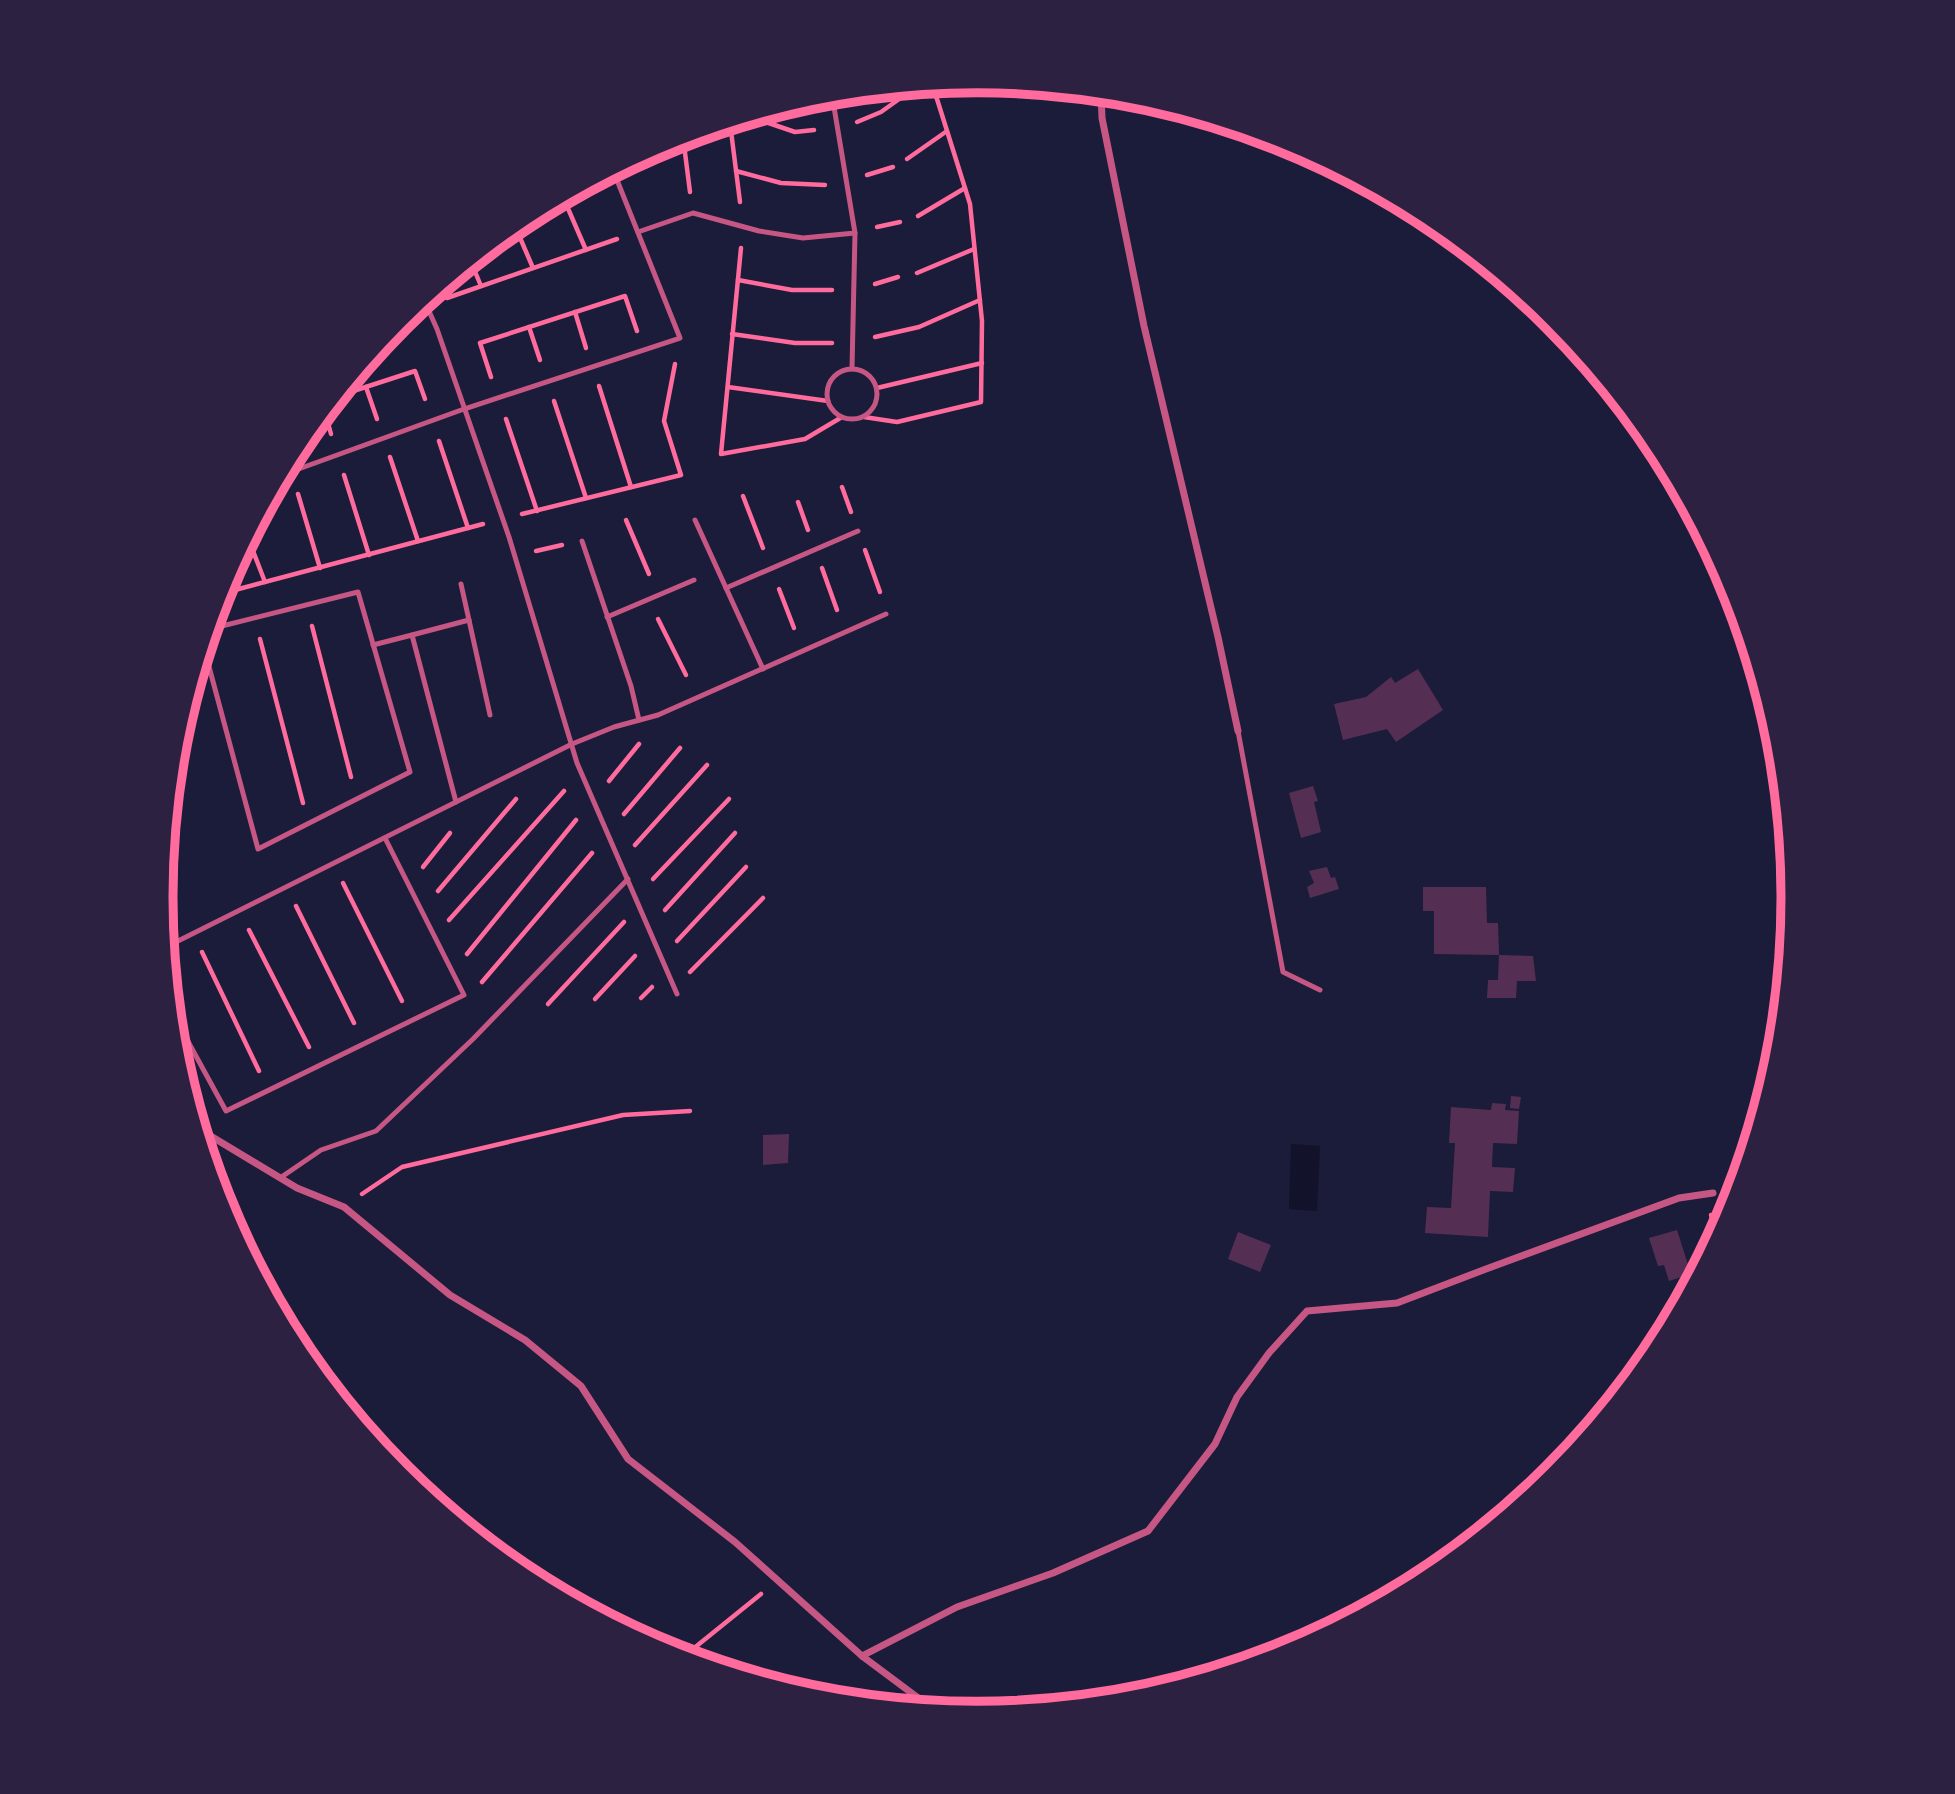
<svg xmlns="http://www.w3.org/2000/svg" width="1955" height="1794" viewBox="0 0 1955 1794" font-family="Georgia,serif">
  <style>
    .water { fill: #12122b }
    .building { fill: #542f53 }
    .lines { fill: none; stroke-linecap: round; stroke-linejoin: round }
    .path { stroke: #ff6b9d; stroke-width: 4.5 }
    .service { stroke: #c65784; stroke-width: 5 }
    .minor { stroke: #c65784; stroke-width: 7 }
    .rim { fill: none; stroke: #ff6b9d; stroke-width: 9 }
  </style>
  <rect width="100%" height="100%" fill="#1b1b3a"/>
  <polygon class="water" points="1291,1144 1320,1146 1317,1211 1289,1209"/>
  <g class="building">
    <polygon points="1418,669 1443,710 1396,742 1387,729 1343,740 1334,704 1366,697 1391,677 1395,683"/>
    <polygon points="1313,786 1318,801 1314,802 1321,832 1301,838 1289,793"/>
    <polygon points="1327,867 1331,878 1335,877 1339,889 1310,898 1307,887 1314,883 1309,871"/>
    <polygon points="1423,887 1486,887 1487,923 1498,923 1499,955 1434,954 1434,911 1423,911"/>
    <polygon points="1499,955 1533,956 1536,981 1517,981 1516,998 1487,998 1488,980 1498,980"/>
    <polygon points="1511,1096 1521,1097 1519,1109 1510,1108"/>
    <polygon points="1492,1103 1506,1104 1505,1110 1519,1111 1517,1144 1493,1143 1492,1167 1515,1168 1513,1192 1490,1191 1488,1237 1425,1233 1427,1207 1451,1208 1455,1143 1449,1143 1451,1107 1491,1110"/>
    <polygon points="789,1134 788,1163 763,1165 763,1135"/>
    <polygon points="1677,1230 1691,1274 1669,1281 1664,1265 1658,1266 1649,1238"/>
    <polygon points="1238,1232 1271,1245 1260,1272 1228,1259"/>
  </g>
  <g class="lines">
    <g class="path">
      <polyline points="751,117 795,132 814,130"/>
      <polyline points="857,122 881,112 916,87"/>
      <polyline points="730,123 740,202"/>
      <polyline points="683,137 690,192"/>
      <polyline points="907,159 947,131"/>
      <polyline points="736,171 781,183 825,185"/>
      <polyline points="867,175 893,167"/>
      <polyline points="563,197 586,250"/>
      <polyline points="918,216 965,188"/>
      <polyline points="515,226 533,268"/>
      <polyline points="877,227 900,222"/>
      <polyline points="741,248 721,454 805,439 842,417"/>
      <polyline points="471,262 481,286"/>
      <polyline points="917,273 974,249"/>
      <polyline points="738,280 792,290 832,290"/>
      <polyline points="875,284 898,277"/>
      <polyline points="447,298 617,239"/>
      <polyline points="575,312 586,348"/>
      <polyline points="529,327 540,360"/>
      <polyline points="732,334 795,343 832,343"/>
      <polyline points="875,337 919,327 980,300"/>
      <polyline points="491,377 480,343 625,296 637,331"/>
      <polyline points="599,386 631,487"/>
      <polyline points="366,387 377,419"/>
      <polyline points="728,387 828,401"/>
      <polyline points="877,388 982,363"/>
      <polyline points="338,396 415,371 425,399"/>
      <polyline points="554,401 586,498"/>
      <polyline points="325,412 331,434"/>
      <polyline points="864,417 897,422 981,402 982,321 970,204 937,99 930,85"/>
      <polyline points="506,419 537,511"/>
      <polyline points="439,441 468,528"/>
      <polyline points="390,457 418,541"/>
      <polyline points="344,475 369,555"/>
      <polyline points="842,487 851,512"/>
      <polyline points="298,494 320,568"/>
      <polyline points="743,496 763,548"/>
      <polyline points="798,502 808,530"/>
      <polyline points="522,514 681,475 664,421 675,364"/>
      <polyline points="626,520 649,574"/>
      <polyline points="248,538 265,582"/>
      <polyline points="865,550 880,592"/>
      <polyline points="536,551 562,545"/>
      <polyline points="822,568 837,610"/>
      <polyline points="779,589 794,628"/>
      <polyline points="220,594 483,524"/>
      <polyline points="658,619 686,675"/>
      <polyline points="312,626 351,777"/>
      <polyline points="260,639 303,803"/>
      <polyline points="609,781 639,744"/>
      <polyline points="624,814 680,748"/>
      <polyline points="635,845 707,765"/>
      <polyline points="423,867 450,833"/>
      <polyline points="653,879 729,799"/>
      <polyline points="343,883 402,1001"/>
      <polyline points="438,891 516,799"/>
      <polyline points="296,906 354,1023"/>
      <polyline points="665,910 735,833"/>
      <polyline points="449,920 564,791"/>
      <polyline points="249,930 309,1047"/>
      <polyline points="677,941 746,867"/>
      <polyline points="202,952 259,1071"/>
      <polyline points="467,954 576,820"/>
      <polyline points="690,972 763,898"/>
      <polyline points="482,982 592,853"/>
      <polyline points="641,998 652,987"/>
      <polyline points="595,999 635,956"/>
      <polyline points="548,1004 624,922"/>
      <polyline points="362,1194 402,1167 623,1115 690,1111"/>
      <polyline points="1711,1215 1717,1237"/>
      <polyline points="683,1657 761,1594"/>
    </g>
    <g class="service">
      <polyline points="638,232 693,213 759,231 803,238 855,233 832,95"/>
      <polyline points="424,300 437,329 509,537 577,763 677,994"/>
      <circle cx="852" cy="394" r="25"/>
      <polyline points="852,369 855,233"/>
      <polyline points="282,475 464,409 680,338 613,170"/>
      <polyline points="695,520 763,669"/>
      <polyline points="582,541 631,686 639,720"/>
      <polyline points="461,584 490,715"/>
      <polyline points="726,588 858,531"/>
      <polyline points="607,617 694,580"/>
      <polyline points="412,635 469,620"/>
      <polyline points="373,645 412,635 456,802"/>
      <polyline points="204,648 258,849 410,772 358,592 210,629"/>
      <polyline points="1238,731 1283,972 1320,990"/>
      <polyline points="166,947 572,744 614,727 658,715 886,614"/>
      <polyline points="173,1014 226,1111 464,995 385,838"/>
      <polyline points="280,1178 321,1150 376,1131 473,1039 628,879"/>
    </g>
    <g class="minor">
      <polyline points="1101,93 1102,118 1144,326 1218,637 1238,731"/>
      <polyline points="199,1129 297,1188 344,1207 450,1295 525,1340 581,1386 628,1459 735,1542 862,1656 933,1709"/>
      <polyline points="862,1656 957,1607 1053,1573 1148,1531 1215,1444 1237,1397 1269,1353 1307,1311 1397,1303 1486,1269 1679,1198 1713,1193"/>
    </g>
  </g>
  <path d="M0 0H1955V1794H0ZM173 897a804 804 0 1 1 1608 0a804 804 0 1 1-1608 0Z" fill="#2d2142" fill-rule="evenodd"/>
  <path class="rim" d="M173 897a804 804 0 1 1 1608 0a804 804 0 1 1-1608 0Z"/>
</svg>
